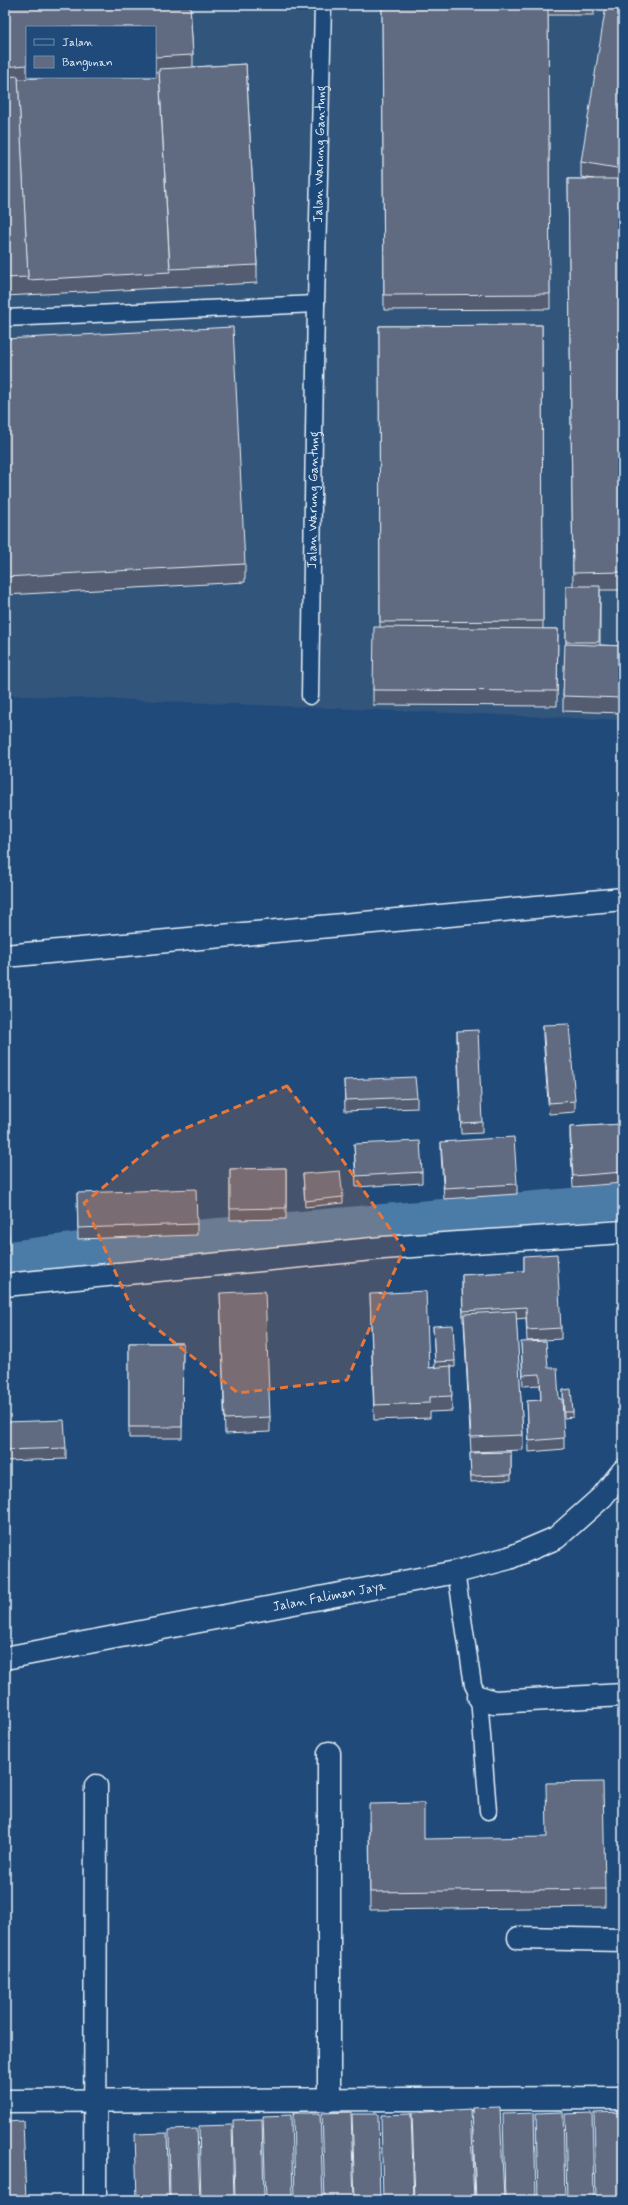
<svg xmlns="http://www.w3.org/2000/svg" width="628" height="2205" viewBox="0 0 628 2205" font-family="Mynerve,sans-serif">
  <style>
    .built { fill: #32547c; fill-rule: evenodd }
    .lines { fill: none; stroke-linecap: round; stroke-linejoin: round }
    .canal { stroke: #4b7ca8; stroke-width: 35 }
    .lane-casing { stroke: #e8f1f8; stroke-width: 19 }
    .street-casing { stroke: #e8f1f8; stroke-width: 25 }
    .secondary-casing { stroke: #e8f1f8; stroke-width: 25 }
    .lane { stroke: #1f4a7a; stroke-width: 16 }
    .street { stroke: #1f4a7a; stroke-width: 22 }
    .secondary { stroke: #1f4a7a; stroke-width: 22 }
    .wall { fill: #535b6f; stroke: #e8f1f8; fill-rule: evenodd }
    .building { fill: #606a81; stroke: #e8f1f8 }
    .marked { fill: #e8773b; fill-opacity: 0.2; stroke: #e8773b; stroke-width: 3; stroke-dasharray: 8 5; stroke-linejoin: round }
    .labels { text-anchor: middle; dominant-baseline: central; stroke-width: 4; stroke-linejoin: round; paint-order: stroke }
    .street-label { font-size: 13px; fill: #e8f1f8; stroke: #1f4a7a }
  </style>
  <rect width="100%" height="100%" fill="#1f4a7a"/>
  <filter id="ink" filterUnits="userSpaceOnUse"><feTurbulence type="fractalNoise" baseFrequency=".025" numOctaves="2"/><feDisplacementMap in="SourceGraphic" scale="8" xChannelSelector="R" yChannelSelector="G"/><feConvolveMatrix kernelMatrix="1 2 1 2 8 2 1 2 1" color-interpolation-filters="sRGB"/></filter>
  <g filter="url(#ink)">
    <path class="built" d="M5,5H623V720L5,695ZM27,27H155V77H27Z"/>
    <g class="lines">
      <polyline class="canal" points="5,1259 130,1243 623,1201"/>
      <g class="lane-casing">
        <g id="lane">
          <polyline points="5,318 316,304"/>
          <path id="s1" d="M310,696L316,304L323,5"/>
          <polyline points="456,1572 473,1685 479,1697 488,1811"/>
        </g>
      </g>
      <g class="street-casing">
        <g id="street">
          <polyline points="5,956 623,899"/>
          <polyline points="5,1285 383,1248 623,1232"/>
          <polyline points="479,1697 494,1702 623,1695"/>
          <polyline points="519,1938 623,1940"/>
          <polyline points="329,2100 329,1753"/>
          <polyline points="5,2101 623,2098"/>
          <polyline points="95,2200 96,1786"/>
        </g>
      </g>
      <g class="secondary-casing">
        <g id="secondary">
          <path id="s2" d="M5,1658L456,1572L509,1558L556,1538L602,1497L623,1471"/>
        </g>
      </g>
      <use href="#lane" class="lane"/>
      <use href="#street" class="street"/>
      <use href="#secondary" class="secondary"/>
    </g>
    <g class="wall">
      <path d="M5,5H190L193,55V67L246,64L257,265V283L5,296ZM27,27H155V77H27Z"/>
      <polygon points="382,5 594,5 594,15 548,15 550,309 384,310"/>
      <polygon points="623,5 623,590 600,590 600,645 623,646 623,713 563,711 563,696 566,644 566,586 573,586 568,179 594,179 581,177 581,162"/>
      <polygon points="542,325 543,629 558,629 557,706 373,705 373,690 380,627 379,326"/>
      <polygon points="5,339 245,564 245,582 5,595"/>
      <polygon points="543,1025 575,1101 575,1112 549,1114 543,1036"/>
      <polygon points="457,1031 482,1122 482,1133 461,1134 457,1042"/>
      <polygon points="344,1080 417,1097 417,1108 345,1111"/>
      <polygon points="623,1124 623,1183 573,1187 570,1138 570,1127"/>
      <polygon points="441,1142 517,1184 517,1194 444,1199 441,1153"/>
      <polygon points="354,1144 422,1172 422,1183 356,1187"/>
      <polygon points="286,1168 286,1219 230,1220 230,1169"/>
      <polygon points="303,1174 343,1197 343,1203 305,1207"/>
      <polygon points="77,1193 197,1224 197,1235 78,1239"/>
      <polygon points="5,1201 9,1240 9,1251 5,1251"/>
      <polygon points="524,1256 561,1328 561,1339 527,1341 526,1318 516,1319 523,1435 523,1450 471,1452 464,1322 463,1322 462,1286 462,1275 524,1271"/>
      <polygon points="220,1293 270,1417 270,1432 225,1434"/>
      <polygon points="370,1294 429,1368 435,1367 433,1326 455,1361 455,1367 451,1367 452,1411 430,1412 430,1418 374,1420"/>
      <polygon points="521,1342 548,1368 559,1399 564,1438 564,1449 529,1452 527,1401 541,1400 540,1385 523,1386"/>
      <polygon points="129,1343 183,1343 182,1438 129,1438"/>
      <polygon points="563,1390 573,1412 573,1417 564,1418"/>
      <polygon points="5,1422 66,1448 66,1459 5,1461"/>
      <polygon points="511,1452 511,1480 471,1482 470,1453"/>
      <polygon points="369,1822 424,1839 605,1889 605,1907 370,1910"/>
      <polygon points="472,2108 504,2200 475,2200"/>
      <polygon points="412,2113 474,2200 415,2200"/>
    </g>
    <g class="building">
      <polygon points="5,5 190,5 193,55 155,57 155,27 27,27 27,65 5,67"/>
      <polygon points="382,5 548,5 550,294 384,295"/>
      <polygon points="606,5 623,5 623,169 581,162"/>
      <polygon points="246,64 257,265 170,269 159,69"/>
      <polygon points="155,72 159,72 170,272 28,280 18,79 62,77 155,77"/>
      <polygon points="18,76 28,277 5,278 5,77"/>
      <polygon points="568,179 623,179 623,572 573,573"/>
      <polygon points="542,325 543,621 380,622 379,326"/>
      <polygon points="233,327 245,564 5,577 5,339"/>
      <polygon points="566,586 600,586 599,642 566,642"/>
      <polygon points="374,627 558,629 557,691 373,690"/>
      <polygon points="565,644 623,646 623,698 563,696"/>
      <polygon points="569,1024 575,1101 549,1103 543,1025"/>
      <polygon points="478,1030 482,1122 461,1123 457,1031"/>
      <polygon points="415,1077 417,1097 345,1100 344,1080"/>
      <polygon points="623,1124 623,1172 573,1176 570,1127"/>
      <polygon points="514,1137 517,1184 444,1188 441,1142"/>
      <polygon points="420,1141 422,1172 356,1176 354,1144"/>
      <polygon points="286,1168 286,1208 230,1209 230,1169"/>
      <polygon points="340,1171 343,1197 305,1201 303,1174"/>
      <polygon points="196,1189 197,1224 78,1228 77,1193"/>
      <polygon points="5,1201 7,1201 9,1240 5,1240"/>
      <polygon points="557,1254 561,1328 527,1330 526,1307 463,1311 462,1275 524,1271 524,1256"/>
      <polygon points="265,1291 270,1417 225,1419 220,1293"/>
      <polygon points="426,1291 429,1368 451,1366 452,1396 430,1397 430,1403 374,1405 370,1294"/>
      <polygon points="516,1311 523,1435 471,1437 464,1314"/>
      <polygon points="453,1325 455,1361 435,1362 433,1326"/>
      <polygon points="546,1341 548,1368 557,1368 559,1399 562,1399 564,1438 529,1441 527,1401 541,1400 540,1374 523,1375 521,1342"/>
      <polygon points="129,1343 183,1343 182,1427 129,1427"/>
      <polygon points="571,1389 573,1412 564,1412 563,1390"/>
      <polygon points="64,1420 66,1448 5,1450 5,1422"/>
      <polygon points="511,1452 511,1475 471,1476 470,1453"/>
      <polygon points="603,1782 605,1889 370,1892 369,1804 424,1803 424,1839 547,1837 546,1783"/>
      <polygon points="500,2107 504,2200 476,2200 472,2108"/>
      <polygon points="470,2109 474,2200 415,2200 412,2113"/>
      <polygon points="351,2112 354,2200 325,2200 322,2113"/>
      <polygon points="563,2112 565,2200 538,2200 536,2113"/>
      <polygon points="622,2112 623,2200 596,2200 594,2113"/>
      <polygon points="293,2113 320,2113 323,2200 295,2200"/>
      <polygon points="534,2113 536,2200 505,2200 503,2114"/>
      <polygon points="592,2113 594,2200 567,2200 565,2114"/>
      <polygon points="352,2114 378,2114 380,2200 355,2200"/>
      <polygon points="411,2114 414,2200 383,2200 381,2115"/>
      <polygon points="291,2115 293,2200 266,2200 263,2116"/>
      <polygon points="262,2119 264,2200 235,2200 233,2120"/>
      <polygon points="23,2121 26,2200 5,2200 5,2122"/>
      <polygon points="232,2125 234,2200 201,2200 199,2126"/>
      <polygon points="197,2129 200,2200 170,2200 169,2130"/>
      <polygon points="167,2133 169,2200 137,2200 135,2134"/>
    </g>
  </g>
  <path class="marked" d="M287,1086L337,1152L404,1249L347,1380L238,1393L132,1309L84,1203L164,1137Z"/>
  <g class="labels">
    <g class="street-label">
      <text stroke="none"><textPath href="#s1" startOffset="542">Jalan Warung Gantung</textPath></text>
      <text stroke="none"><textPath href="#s1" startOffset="196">Jalan Warung Gantung</textPath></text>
      <text stroke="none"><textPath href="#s2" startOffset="330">Jalan Faliman Jaya</textPath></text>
    </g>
  </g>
  <rect width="628" height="2205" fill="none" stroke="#1f4a7a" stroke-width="20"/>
  <rect x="10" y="10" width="608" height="2185" fill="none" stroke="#e8f1f8" stroke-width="1.5" filter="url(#ink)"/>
  <rect x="26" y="26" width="130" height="52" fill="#1f4a7a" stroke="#6f8dac"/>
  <rect x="34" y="39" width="20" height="6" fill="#1f4a7a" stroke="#6f8dac"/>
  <text x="62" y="46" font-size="12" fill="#e8f1f8">Jalan</text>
  <rect x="34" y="56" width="20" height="12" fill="#606a81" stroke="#6f8dac"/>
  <text x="62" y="66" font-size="12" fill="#e8f1f8">Bangunan</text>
</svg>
